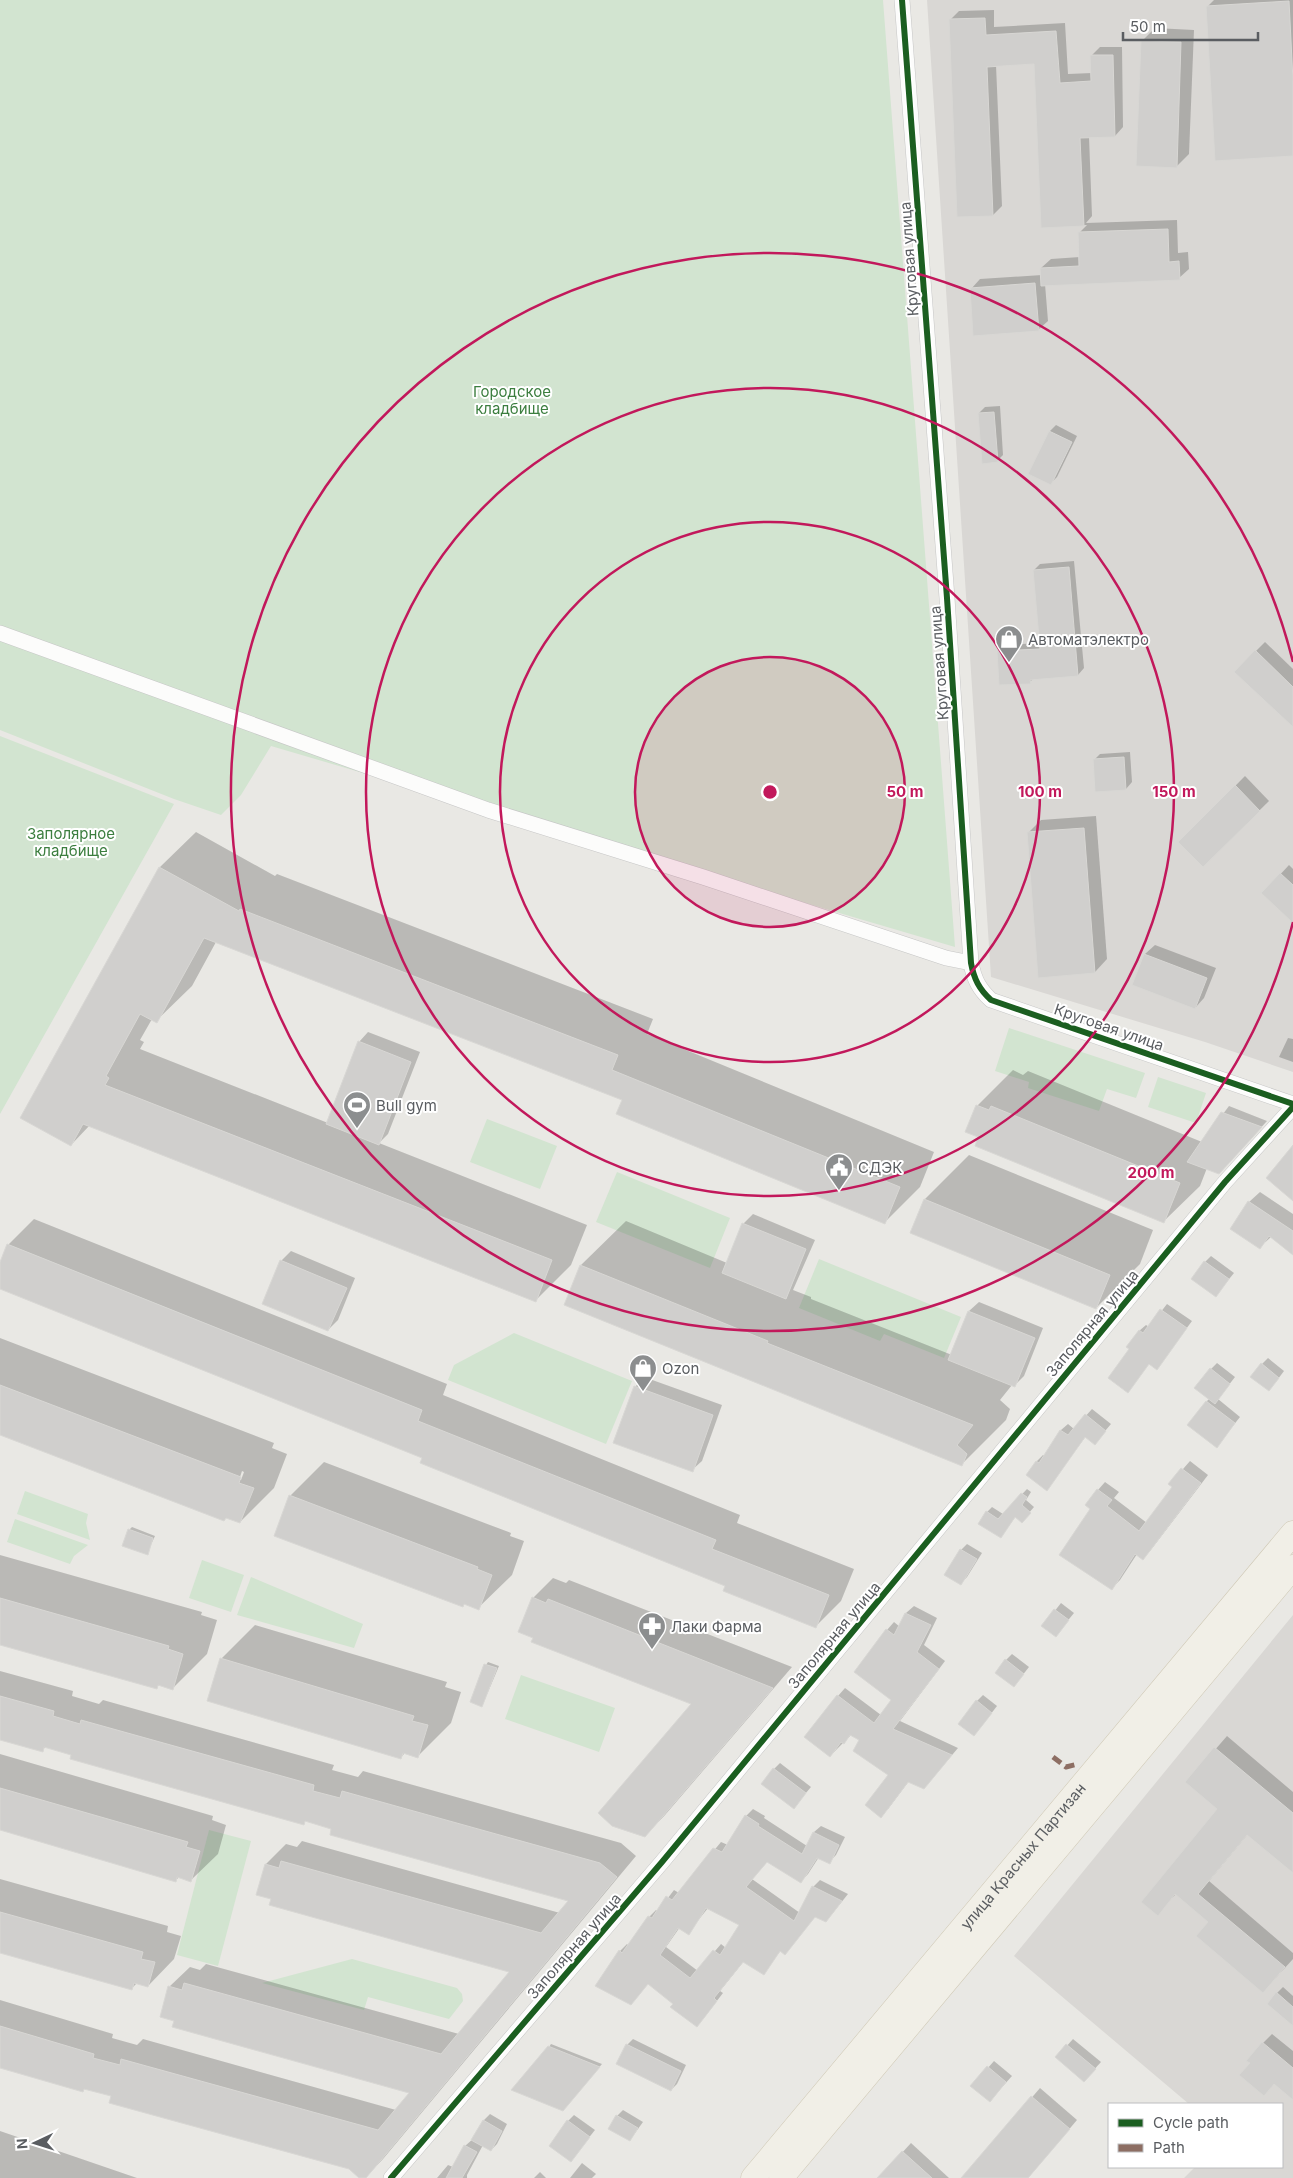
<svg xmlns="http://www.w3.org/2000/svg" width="1293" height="2178" viewBox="0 0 1293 2178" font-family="Inter,sans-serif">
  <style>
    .industrial { fill: #d9d7d4 }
    .green { fill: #d2e4d0 }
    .shadow { fill: #0003; fill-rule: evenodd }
    .building { fill: #d0cfcd; stroke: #d8d7d4; fill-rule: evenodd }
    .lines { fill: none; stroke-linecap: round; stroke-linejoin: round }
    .street-casing { stroke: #c6c6c6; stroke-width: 16 }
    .primary-casing { stroke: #cfc8b4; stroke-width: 25 }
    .street { stroke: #fcfcfb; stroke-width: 15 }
    .primary { stroke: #f1efe7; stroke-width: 24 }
    .quiet { stroke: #8d6e63; stroke-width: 5; stroke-dasharray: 10 5; stroke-linecap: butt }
    .cycleway-casing { stroke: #fff; stroke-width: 9 }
    .cycleway { stroke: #1b5e20; stroke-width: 6 }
    .ring { fill: none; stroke: #c2185b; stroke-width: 2.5 }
    .labels { text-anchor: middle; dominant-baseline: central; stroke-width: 4; stroke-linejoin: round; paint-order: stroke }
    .street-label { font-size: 15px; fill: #5a5d61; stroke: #fff }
    .park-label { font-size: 15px; fill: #3c7e3f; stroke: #fff }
    .poi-label { font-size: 15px; fill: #5a5d61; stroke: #fff; text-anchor: start }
    .centre { fill: #c2185b; stroke: #fff; stroke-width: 2.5 }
    .ring-label { font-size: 15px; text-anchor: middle; font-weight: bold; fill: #c2185b; stroke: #fff; stroke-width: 4; stroke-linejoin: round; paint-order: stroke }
  </style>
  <rect width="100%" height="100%" fill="#e9e8e4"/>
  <g class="industrial">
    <polygon points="927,0 1293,0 1293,1072 1205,1042 991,977"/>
    <polygon points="1293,1615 1293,2178 1184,2178 1195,2167 1282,2167 1282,2104 1189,2104 1014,1956"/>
  </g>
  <g class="green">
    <polygon points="0,0 883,0 955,947 271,746 241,795 221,815 174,799 0,730"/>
    <polygon points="0,736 174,804 0,1114"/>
    <polygon points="1009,1028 1145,1073 1136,1098 1107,1089 1099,1111 1028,1088 1029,1082 995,1071"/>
    <polygon points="1158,1077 1206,1093 1196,1123 1148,1107"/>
    <polygon points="487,1119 557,1146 540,1189 470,1162"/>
    <polygon points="617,1172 730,1218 710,1268 596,1222"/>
    <polygon points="819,1259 961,1317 944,1358 884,1334 880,1341 799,1308"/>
    <polygon points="514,1333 632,1381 606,1444 448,1380 454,1365"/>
    <polygon points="25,1491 88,1514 86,1523 90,1540 17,1514"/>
    <polygon points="15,1519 88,1545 74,1556 70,1564 7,1542"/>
    <polygon points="202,1560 244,1575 231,1612 189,1598"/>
    <polygon points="251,1577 363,1624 354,1648 237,1615"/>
    <polygon points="521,1675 615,1708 599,1752 505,1719"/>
    <polygon points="209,1830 251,1841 218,1966 177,1955"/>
    <polygon points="352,1959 457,1988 462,1994 463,2001 449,2019 368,1997 364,2010 262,1983"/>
  </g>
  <g class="shadow">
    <polygon points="1214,0 1293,0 1293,155 1208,6"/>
    <polygon points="994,10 994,27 1065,23 1068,74 1092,73 1091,56 1100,47 1122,47 1123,127 1115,136 1089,137 1092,216 1086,223 1177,220 1178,253 1188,252 1189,269 1179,278 1045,284 1048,321 1038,330 971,289 980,279 1042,275 1041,268 1051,259 1080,257 1080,232 1087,225 1042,227 1036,63 996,65 1002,206 993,215 950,20 959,11"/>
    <polygon points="1155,28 1194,30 1189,154 1177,166 1142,41"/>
    <polygon points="1000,406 1003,455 997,461 979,413 985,407"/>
    <polygon points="1056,425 1077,436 1057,477 1051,483 1050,431"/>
    <polygon points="1074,561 1084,668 1078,675 1034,678 1030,682 998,651 1004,645 1041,643 1034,570 1040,564"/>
    <polygon points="1265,642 1293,669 1293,725 1236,671"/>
    <polygon points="1130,752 1132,782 1126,789 1094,760 1100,754"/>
    <polygon points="1245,776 1269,801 1203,866 1180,842"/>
    <polygon points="1096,816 1107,959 1095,972 1028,833 1041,820"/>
    <polygon points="196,832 275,876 277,874 653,1019 647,1034 934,1152 920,1187 884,1223 623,1099 216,942 192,986 156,1021 152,1019 140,1040 144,1042 140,1049 328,1123 359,1042 368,1032 420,1052 388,1134 379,1143 587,1225 571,1265 536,1300 90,1125 71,1145 22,1117 160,867"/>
    <polygon points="1289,865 1293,869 1293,921 1263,893"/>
    <polygon points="1155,945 1216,968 1204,998 1195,1008 1134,984 1145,954"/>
    <polygon points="1288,1038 1293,1039 1293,1062 1279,1057"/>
    <polygon points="1013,1070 1023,1075 1028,1071 1202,1142 1229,1106 1267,1121 1225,1167 1207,1168 1200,1186 1164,1221 977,1106"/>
    <polygon points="969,1155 1153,1230 1140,1264 1096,1308 911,1233 925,1199"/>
    <polygon points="1260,1192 1293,1214 1293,1255 1271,1237 1260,1247 1232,1228 1249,1202"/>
    <polygon points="753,1214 815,1240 793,1290 811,1297 811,1299 952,1355 969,1311 979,1302 1043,1328 1024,1376 1014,1386 1012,1385 1000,1400 1010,1409 1006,1420 962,1464 566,1304 581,1265 626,1221 727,1263 743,1224"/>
    <polygon points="34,1219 447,1384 443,1395 740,1515 737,1523 854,1569 841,1601 816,1626 727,1585 424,1457 0,1288 0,1266 8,1245"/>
    <polygon points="291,1251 355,1278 338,1320 328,1330 281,1261"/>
    <polygon points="1211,1256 1234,1273 1216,1295 1205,1262"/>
    <polygon points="1167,1304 1192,1321 1157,1368 1130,1349 1139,1331 1146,1325 1149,1327"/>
    <path d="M0,1338L274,1443L272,1448L287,1454L274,1488L240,1522L0,1434ZM242,1471L244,1472L241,1480H239Z"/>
    <polygon points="1268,1358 1284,1371 1275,1383 1262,1364"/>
    <polygon points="1217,1363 1235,1377 1218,1399 1240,1417 1217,1446 1207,1401 1210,1398 1211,1369"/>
    <polygon points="644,1377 722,1405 702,1461 692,1470 635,1387"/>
    <polygon points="1092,1409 1111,1424 1100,1437 1086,1436 1047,1489 1028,1474 1037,1461 1043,1455 1045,1456 1061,1430 1068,1424 1074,1429"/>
    <polygon points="1190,1461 1208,1475 1150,1551 1142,1558 1137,1554 1120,1580 1112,1588 1092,1509 1098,1490 1105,1482 1119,1492 1114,1498 1147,1523 1174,1487 1170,1484"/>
    <polygon points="324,1462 511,1533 510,1536 524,1541 512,1575 478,1608 465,1603 463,1606 290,1496"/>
    <polygon points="1027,1489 1031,1492 1026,1500 1034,1507 1022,1521 1016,1516 1001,1537 987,1512 992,1507 1003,1514"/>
    <polygon points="132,1527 155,1536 147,1553 129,1530"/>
    <polygon points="967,1544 982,1553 967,1577 961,1583 961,1550"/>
    <polygon points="0,1555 202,1612 201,1615 217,1620 207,1654 173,1688 159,1685 157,1687 0,1643"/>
    <polygon points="553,1578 566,1583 569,1580 792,1667 665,1815 645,1836 693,1704 535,1637 533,1598"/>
    <polygon points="1061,1603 1074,1613 1056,1635 1043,1626"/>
    <polygon points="914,1606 937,1618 924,1645 945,1661 900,1721 958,1748 931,1780 909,1781 888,1809 889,1775 860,1739 852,1734 830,1756 838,1696 845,1688 881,1715 893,1700 887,1630 894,1622 900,1627 906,1613"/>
    <polygon points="255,1625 447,1682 445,1687 461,1692 451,1723 418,1756 405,1753 401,1757 221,1659"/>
    <polygon points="1012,1654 1029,1667 1014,1686 1006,1660"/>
    <polygon points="488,1662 499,1666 482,1706 486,1665"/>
    <polygon points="0,1671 73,1691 72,1696 99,1704 103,1700 334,1765 332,1770 358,1777 363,1771 621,1843 636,1856 383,2159 365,2178 361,2178 350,2168 113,2095 85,2088 82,2091 0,2066 0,2000 113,2034 112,2038 137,2045 143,2039 396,2110 411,2092 175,2020 169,1987 190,1967 200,1970 206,1964 459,2034 512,1971 272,1898 266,1864 286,1844 297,1847 302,1841 560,1913 570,1900 333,1828 306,1820 303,1823 47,1746 42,1750 0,1739"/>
    <polygon points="983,1695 997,1706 980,1728 977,1701"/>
    <polygon points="1227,1736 1293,1792 1293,1864 1248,1834 1209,1881 1293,1953 1293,1959 1263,1992 1210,1922 1176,1894 1157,1914 1219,1809 1187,1782"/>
    <polygon points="0,1754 213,1816 212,1820 226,1825 218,1854 191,1880 179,1877 176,1880 0,1829"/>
    <polygon points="780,1763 811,1787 794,1807 774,1769"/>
    <path d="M753,1809L765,1816L764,1818L807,1846L814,1832L821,1826L845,1837L836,1855L829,1862L819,1857L808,1874L801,1881L768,1861L752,1879L800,1913L813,1887L820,1880L848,1894L832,1914L816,1916L781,1950L764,1973L744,1961L720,1991L723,1993L703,2019L674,2003L620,1951L627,1944L629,1946L649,1917L656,1910L658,1911L674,1890L679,1893L721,1842L728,1845L746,1816ZM708,1908L741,1924L726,1948L721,1944L698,1971L666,1947L680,1927L688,1933Z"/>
    <polygon points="0,1879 168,1926 167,1932 181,1936 174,1959 148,1986 137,1983 132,1988 0,1952"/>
    <polygon points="1283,1987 1293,1996 1293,2024 1277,1993"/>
    <polygon points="1272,2034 1293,2051 1293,2091 1275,2083 1264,2095 1251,2063 1263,2043"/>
    <polygon points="633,2039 686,2065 677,2084 671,2090 627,2045"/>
    <polygon points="1073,2039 1101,2062 1090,2074 1057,2057"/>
    <polygon points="551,2044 602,2064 566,2106 549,2047"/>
    <polygon points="994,2061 1012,2076 995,2095 972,2086"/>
    <polygon points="1040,2088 1077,2120 1028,2178 963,2178"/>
    <polygon points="623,2110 643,2122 630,2140 617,2116"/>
    <polygon points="490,2114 507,2124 497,2144 491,2150 483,2145 467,2175 467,2178 437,2178 448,2165 453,2167 465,2146 474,2138 484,2120"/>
    <polygon points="574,2115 595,2130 571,2160 568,2121"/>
    <polygon points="0,2131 137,2178 0,2178"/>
    <polygon points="911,2143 949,2178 879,2178"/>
    <polygon points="582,2163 596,2174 592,2178 570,2178"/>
    <polygon points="540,2172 546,2178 534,2178"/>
  </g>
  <g class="building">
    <polygon points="1289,1 1293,81 1293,156 1215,161 1206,6"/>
    <polygon points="985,18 986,35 1056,31 1060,83 1091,81 1090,55 1113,55 1115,137 1080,138 1084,226 1041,228 1034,64 987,67 993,216 957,217 949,19"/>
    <polygon points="1141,41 1181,42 1177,168 1136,166"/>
    <polygon points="1168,229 1169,262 1179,261 1180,280 1041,286 1040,268 1079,266 1078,232"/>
    <polygon points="1035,283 1039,331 973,336 970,288"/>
    <polygon points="994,412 998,462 982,464 978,413"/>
    <polygon points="1049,431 1072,442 1051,485 1028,474"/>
    <polygon points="1069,567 1078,676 1030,680 1031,684 999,685 997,651 1040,649 1033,570"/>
    <polygon points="1255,650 1293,687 1293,727 1234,672"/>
    <polygon points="1124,757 1126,790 1095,792 1093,759"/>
    <polygon points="1235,785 1260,811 1203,867 1178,842"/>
    <polygon points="1084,828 1095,973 1038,978 1027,832"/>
    <polygon points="159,867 239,911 240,909 618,1055 612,1070 900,1187 885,1224 616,1114 622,1100 204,938 157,1023 140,1014 106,1076 109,1078 105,1085 552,1260 536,1302 83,1124 71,1146 20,1118"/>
    <polygon points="1280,873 1293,885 1293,923 1261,893"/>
    <polygon points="1144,954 1207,978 1195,1009 1132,985"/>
    <polygon points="358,1041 411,1062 379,1145 326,1124"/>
    <polygon points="976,1105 989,1110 991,1106 1180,1183 1164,1223 975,1146 978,1137 965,1132"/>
    <polygon points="1221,1112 1262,1127 1219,1174 1187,1162"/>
    <polygon points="1293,1145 1293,1201 1266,1178"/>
    <polygon points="924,1199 1110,1275 1096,1309 910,1233"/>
    <polygon points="1248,1201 1293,1231 1293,1255 1269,1236 1260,1249 1230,1229"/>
    <polygon points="742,1223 806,1249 786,1299 722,1273"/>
    <polygon points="7,1244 422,1410 418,1421 716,1540 712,1549 829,1595 816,1628 723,1591 725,1586 420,1463 422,1458 0,1289 0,1262"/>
    <polygon points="280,1260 347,1288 328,1331 262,1304"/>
    <polygon points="1204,1261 1229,1279 1216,1297 1191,1279"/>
    <polygon points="580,1265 768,1341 767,1343 973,1425 957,1445 967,1454 962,1466 564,1305"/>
    <polygon points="1160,1309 1187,1328 1157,1370 1149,1364 1128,1393 1108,1378 1129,1349 1126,1347 1139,1330 1143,1333"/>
    <polygon points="968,1311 1035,1338 1015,1387 948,1360"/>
    <polygon points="1261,1363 1279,1378 1269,1391 1250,1377"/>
    <polygon points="1210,1368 1230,1384 1215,1404 1194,1388"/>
    <polygon points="0,1385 241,1477 239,1483 254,1488 240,1523 226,1518 224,1521 0,1435"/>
    <polygon points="634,1386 713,1415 693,1472 613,1443"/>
    <polygon points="1206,1401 1235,1423 1217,1448 1187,1425"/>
    <polygon points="1085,1414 1106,1431 1095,1445 1085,1437 1047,1491 1026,1475 1036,1461 1039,1463 1060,1430 1068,1435"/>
    <polygon points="1181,1468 1201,1483 1143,1560 1135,1554 1112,1590 1059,1555 1090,1509 1085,1505 1097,1489 1112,1500 1107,1506 1139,1531 1172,1487 1168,1484"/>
    <polygon points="1021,1493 1027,1497 1022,1505 1031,1513 1022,1523 1015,1517 1001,1538 978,1524 986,1511 998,1519"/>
    <polygon points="289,1495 478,1567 477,1569 492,1575 479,1610 464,1604 463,1607 274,1536"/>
    <polygon points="128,1529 153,1538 148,1555 122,1546"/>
    <polygon points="960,1549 977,1559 961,1585 944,1575"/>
    <polygon points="532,1597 546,1603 548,1599 773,1688 645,1837 612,1826 598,1813 691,1704 531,1642 533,1638 518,1632"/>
    <polygon points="0,1598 169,1646 168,1649 183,1654 173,1690 158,1685 157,1689 0,1645"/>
    <polygon points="1054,1609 1069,1620 1056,1637 1041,1626"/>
    <polygon points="905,1613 931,1625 917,1652 939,1669 893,1729 952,1755 924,1789 908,1782 881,1818 865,1805 888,1775 853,1751 859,1740 850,1735 844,1744 841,1742 830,1757 804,1737 837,1695 874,1723 891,1700 854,1672 886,1629 894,1635"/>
    <polygon points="220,1658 414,1716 412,1721 428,1725 418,1758 403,1753 401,1759 207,1701"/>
    <polygon points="1005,1659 1024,1674 1014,1687 995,1673"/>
    <polygon points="484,1664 497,1668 482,1707 470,1702"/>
    <polygon points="0,1696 54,1711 53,1716 80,1724 81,1720 314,1785 313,1791 340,1798 342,1791 600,1863 617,1877 366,2178 359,2178 349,2169 109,2103 111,2096 84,2089 83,2092 0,2068 0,2026 94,2054 93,2058 120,2065 121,2059 378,2130 409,2093 172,2027 174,2021 160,2017 168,1986 182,1990 184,1983 441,2054 509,1972 269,1905 271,1899 256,1895 265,1864 279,1868 281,1861 541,1933 568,1901 330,1835 331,1829 305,1821 304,1825 70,1759 71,1755 44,1747 43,1752 0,1740"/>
    <polygon points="976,1700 992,1713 974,1736 958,1724"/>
    <polygon points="1214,1747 1293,1813 1293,1873 1247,1835 1198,1894 1285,1967 1263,1993 1196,1936 1208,1922 1175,1894 1158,1916 1141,1902 1217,1809 1185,1782"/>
    <polygon points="773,1768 806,1793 794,1809 761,1784"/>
    <polygon points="0,1788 188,1842 186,1847 200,1851 191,1882 177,1877 176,1882 0,1830"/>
    <path d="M745,1815L759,1824L758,1826L802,1854L813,1832L839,1845L830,1864L817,1858L801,1883L767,1862L746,1887L794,1921L812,1886L842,1901L826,1922L815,1917L785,1955L780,1951L764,1975L743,1962L714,1998L717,2001L697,2027L670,2007L673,2004L648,1984L631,2005L595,1986L619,1950L622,1953L648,1916L652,1918L666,1896L672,1900L713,1848L722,1852ZM706,1908L739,1925L720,1955L713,1950L690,1978L660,1955L678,1928L689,1935Z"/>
    <polygon points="0,1912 143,1952 141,1959 155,1962 148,1987 134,1983 132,1990 0,1953"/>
    <polygon points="1276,1992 1293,2007 1293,2026 1267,2004"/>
    <polygon points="1262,2042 1293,2068 1293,2100 1274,2084 1264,2096 1239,2075 1250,2063 1246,2061"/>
    <polygon points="626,2044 681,2071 671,2091 616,2064"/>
    <polygon points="1066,2044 1096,2069 1084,2082 1055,2057"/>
    <polygon points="548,2046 600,2067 563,2111 511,2090"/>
    <polygon points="987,2066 1006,2082 990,2102 970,2086"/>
    <polygon points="1031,2096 1070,2129 1028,2178 961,2178"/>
    <polygon points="616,2115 638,2128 630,2141 608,2129"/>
    <polygon points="483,2120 502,2131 491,2151 471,2140"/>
    <polygon points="567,2120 590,2137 571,2162 549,2146"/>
    <polygon points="464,2145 477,2152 462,2178 446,2178"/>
    <polygon points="902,2151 932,2178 877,2178"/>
  </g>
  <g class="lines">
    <g class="street-casing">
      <g id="street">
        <path d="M902,0L947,598L971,963C974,979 979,989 991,1000L1293,1104"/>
        <polyline points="0,633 488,810 703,877 946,958 971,963"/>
        <polyline points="391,2178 662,1862 1225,1182 1293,1107"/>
      </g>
    </g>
    <g class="primary-casing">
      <g id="primary">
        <path id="s1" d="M753,2178L1293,1533"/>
        <polyline points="781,2178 1293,1567"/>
      </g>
    </g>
    <use href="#street" class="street"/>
    <use href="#primary" class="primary"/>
    <polyline class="quiet" points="1053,1757 1066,1767 1078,1764"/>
    <g class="cycleway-casing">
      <g id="cycleway">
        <path d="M902,0L947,598L971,963C974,979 979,989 991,1000L1293,1104"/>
        <polyline points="391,2178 662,1862 1225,1182 1293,1107"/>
      </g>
    </g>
    <use href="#cycleway" class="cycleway"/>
  </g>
  <circle cx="770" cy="792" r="135" fill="#c2185b" fill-opacity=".12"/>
  <g class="ring">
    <circle cx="770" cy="792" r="135"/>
    <circle cx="770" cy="792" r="270"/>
    <circle cx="770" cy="792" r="404"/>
    <path d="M1293 922A539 539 0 1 1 1293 662"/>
  </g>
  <defs>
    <g id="shop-pin" transform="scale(1.4375)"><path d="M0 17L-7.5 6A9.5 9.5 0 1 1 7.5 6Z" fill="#8c8e8f" stroke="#fff"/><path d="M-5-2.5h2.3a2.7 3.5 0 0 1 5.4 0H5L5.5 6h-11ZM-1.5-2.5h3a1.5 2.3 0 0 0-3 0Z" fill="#fff"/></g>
    <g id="stadium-pin" transform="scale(1.4375)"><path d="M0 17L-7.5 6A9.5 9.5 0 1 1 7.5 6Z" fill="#8c8e8f" stroke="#fff"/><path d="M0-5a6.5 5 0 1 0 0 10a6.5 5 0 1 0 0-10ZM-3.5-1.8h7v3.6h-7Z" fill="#fff"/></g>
    <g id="civic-pin" transform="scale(1.4375)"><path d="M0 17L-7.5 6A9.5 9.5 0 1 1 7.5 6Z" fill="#8c8e8f" stroke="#fff"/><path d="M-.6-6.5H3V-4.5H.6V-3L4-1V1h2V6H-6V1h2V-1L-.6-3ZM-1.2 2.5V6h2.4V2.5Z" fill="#fff"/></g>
    <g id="pharmacy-pin" transform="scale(1.4375)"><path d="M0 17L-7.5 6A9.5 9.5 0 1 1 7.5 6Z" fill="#8c8e8f" stroke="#fff"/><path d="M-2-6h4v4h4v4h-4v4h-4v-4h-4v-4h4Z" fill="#fff"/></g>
  </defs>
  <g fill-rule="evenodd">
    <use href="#shop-pin" x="1009" y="639"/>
    <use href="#stadium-pin" x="357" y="1105"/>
    <use href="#civic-pin" x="839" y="1167"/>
    <use href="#shop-pin" x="643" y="1368"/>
    <use href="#pharmacy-pin" x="652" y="1626"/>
  </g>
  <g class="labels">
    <g class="street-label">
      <text transform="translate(909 259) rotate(-94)">Круговая улица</text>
      <text transform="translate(939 663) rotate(-94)">Круговая улица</text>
      <text transform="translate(1109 1027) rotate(19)">Круговая улица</text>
      <text transform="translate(1092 1323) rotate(-50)">Заполярная улица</text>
      <text transform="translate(834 1635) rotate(-50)">Заполярная улица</text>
      <text stroke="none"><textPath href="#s1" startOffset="420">улица Красных Партизан</textPath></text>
      <text transform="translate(574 1946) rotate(-49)">Заполярная улица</text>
    </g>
    <g class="park-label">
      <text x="512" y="391">Городское<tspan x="512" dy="17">кладбище</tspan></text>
      <text x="71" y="833">Заполярное<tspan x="71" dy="17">кладбище</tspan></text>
    </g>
    <g class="poi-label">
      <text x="1028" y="639">Автоматэлектро</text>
      <text x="376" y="1105">Bull gym</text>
      <text x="858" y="1167">СДЭК</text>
      <text x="662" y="1368">Ozon</text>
      <text x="671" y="1626">Лаки Фарма</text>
    </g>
  </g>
  <circle cx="770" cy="792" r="8" class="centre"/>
  <g class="ring-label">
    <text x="905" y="797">50 m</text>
    <text x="1040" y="797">100 m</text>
    <text x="1174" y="797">150 m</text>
    <text x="1151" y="1178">200 m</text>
  </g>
  <rect x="1108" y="2103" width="175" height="65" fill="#ffffff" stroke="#bdbec0"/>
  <rect x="1118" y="2119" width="25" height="8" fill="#1b5e20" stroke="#bdbec0"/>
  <text x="1153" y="2128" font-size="15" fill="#5a5d61">Cycle path</text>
  <rect x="1118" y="2144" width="25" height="8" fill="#8d6e63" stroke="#bdbec0"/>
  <text x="1153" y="2153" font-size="15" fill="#5a5d61">Path</text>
  <g transform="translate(35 2143) rotate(266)" stroke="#ffffff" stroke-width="4" paint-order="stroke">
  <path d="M0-4L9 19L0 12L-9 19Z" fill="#5a5d61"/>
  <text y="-8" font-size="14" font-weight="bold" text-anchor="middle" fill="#5a5d61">N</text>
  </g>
  <path d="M1123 32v8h135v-8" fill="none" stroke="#5a5d61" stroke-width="2.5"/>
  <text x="1130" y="32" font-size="15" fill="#5a5d61" stroke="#ffffff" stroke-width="4" paint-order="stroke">50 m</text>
</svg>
